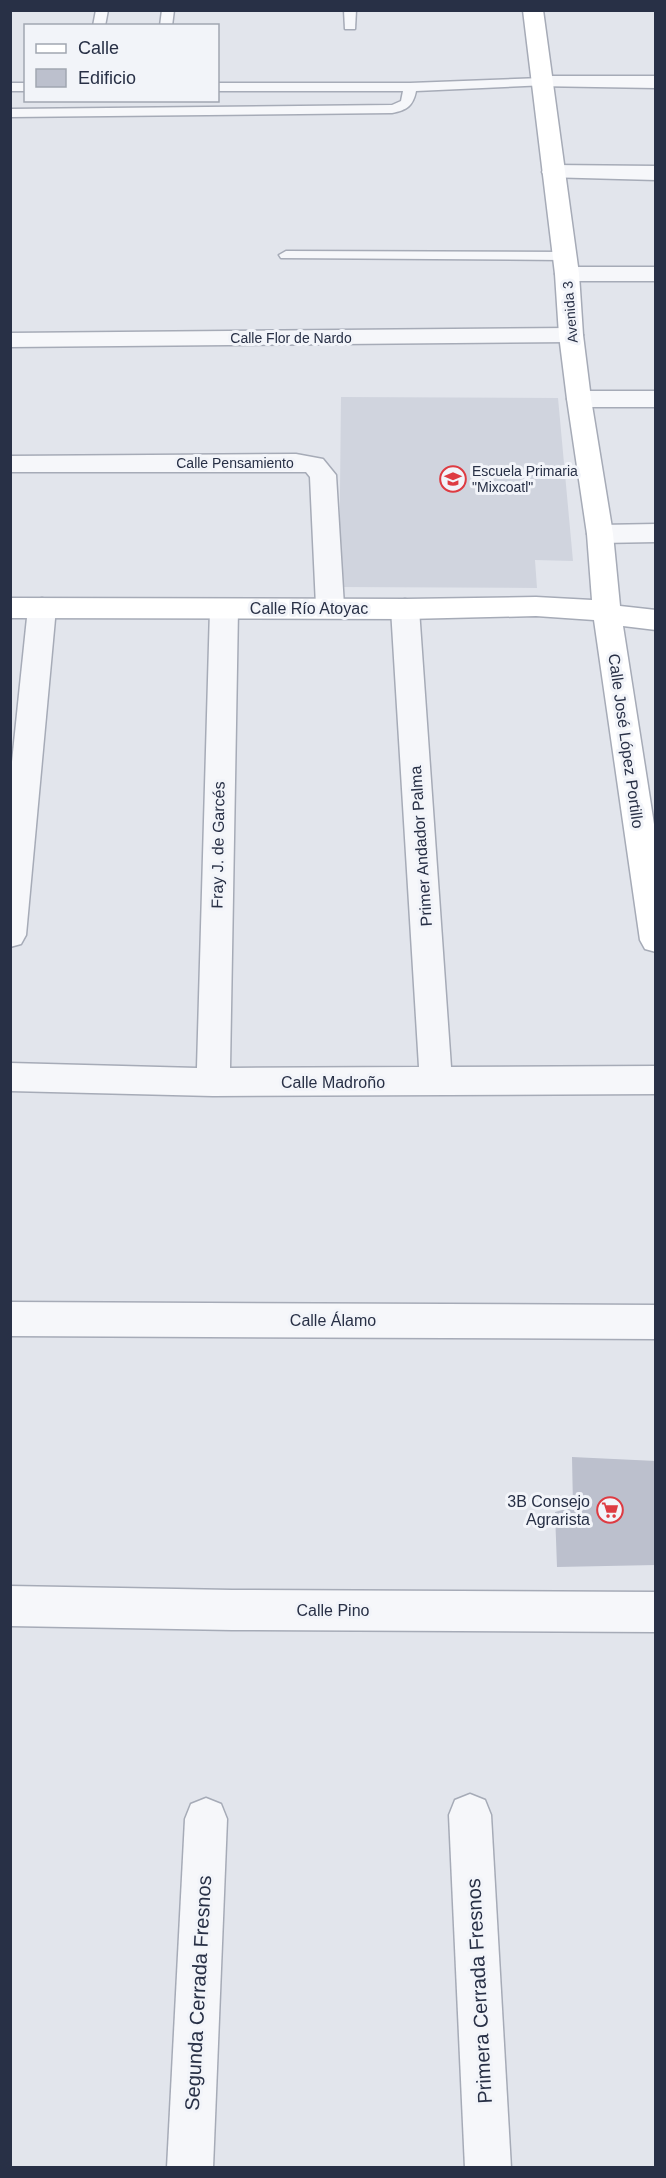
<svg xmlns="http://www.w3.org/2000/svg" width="666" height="2178" viewBox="0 0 666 2178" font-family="Helvetica,sans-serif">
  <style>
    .built { fill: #d0d4de }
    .building { fill: #bcc0cd }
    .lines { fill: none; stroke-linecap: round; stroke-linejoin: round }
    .lane-casing { stroke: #a6abb7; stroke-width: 3 }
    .street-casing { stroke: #a6abb7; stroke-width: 3 }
    .secondary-casing { stroke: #a6abb7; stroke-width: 3 }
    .lane { fill: #f6f7fa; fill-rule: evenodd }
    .street { fill: #f6f7fa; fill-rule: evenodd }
    .secondary { fill: #fff; fill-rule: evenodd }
    .labels { text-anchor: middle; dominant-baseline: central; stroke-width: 6; stroke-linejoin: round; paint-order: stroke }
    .far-street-label { font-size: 14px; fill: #283046; stroke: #f2f4f9 }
    .far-poi-label { font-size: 14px; fill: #283046; stroke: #f2f4f9; text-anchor: start }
    .street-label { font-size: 16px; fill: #283046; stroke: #f2f4f9 }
    .poi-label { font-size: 16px; fill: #283046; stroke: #f2f4f9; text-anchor: end }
    .near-street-label { font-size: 20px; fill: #283046; stroke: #f2f4f9 }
  </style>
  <rect width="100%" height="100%" fill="#e2e5ec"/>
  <polygon class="built" points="341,397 558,398 573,561 535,560 537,588 339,587"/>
  <polygon class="building" points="572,1457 656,1461 656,1565 557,1567 555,1512 573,1507"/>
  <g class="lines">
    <g class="lane-casing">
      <g id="lane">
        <polygon points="96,10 108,10 105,26 93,26"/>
        <polygon points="162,10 174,10 172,26 160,26"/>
        <polygon points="344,10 356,10 355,29 345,29"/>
        <path d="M542,78L547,79L549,82L547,85L416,91C413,106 407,110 392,113L10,117V109L392,105L401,101L403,91H218V83H410Z"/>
        <rect x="10" y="83" width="16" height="8"/>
        <polygon points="286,251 564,252 571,256 564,260 281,258 279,255"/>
      </g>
    </g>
    <g class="street-casing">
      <g id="street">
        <polygon points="542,76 656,76 656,88 535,86 532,82 535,78"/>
        <polygon points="553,165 656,166 656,180 545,177 542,172 545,167"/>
        <polygon points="567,267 656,267 656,281 567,281 559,279 555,274 559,269"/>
        <polygon points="571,328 579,330 583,335 579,340 571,342 10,347 10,333"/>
        <polygon points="579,391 656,391 656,407 579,407 570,405 567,399 570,393"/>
        <polygon points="296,454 323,459 336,475 344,606 340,613 330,616 320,613 316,606 310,477 306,472 10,472 10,456"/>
        <polygon points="656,524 656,542 600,543 591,540 587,534 591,528 600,525"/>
        <polygon points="42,598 52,601 56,608 26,935 21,944 10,947 10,781 28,608 32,601"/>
        <polygon points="224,599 234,602 238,609 230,1068 419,1067 391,609 395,602 405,599 415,602 419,609 451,1067 656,1066 656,1094 213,1096 10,1091 10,1063 197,1068 210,609 214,602"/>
        <polygon points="10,1302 656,1305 656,1339 10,1336"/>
        <polygon points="10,1586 232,1590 656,1592 656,1632 232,1630 10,1626"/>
        <polygon points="470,1794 485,1800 491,1815 511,2168 465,2168 449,1815 455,1800"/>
        <polygon points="206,1798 221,1804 227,1819 213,2168 167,2168 185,1819 191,1804"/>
      </g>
    </g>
    <g class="secondary-casing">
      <polygon id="secondary" points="523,10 543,10 579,274 583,335 591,399 613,534 620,606 656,610 656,630 623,626 656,837 656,952 645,949 640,940 594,620 536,616 406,619 10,618 10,598 406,599 536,597 592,600 587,534 567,399 559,335 555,274"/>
    </g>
    <use href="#lane" class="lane"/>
    <use href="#street" class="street"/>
    <use href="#secondary" class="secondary"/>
  </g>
  <defs>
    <g id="school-ring" transform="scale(1.35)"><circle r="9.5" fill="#f2f4f9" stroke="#de3b42" stroke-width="1.5"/><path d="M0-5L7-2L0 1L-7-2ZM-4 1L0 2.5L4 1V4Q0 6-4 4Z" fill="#de3b42"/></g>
    <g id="supermarket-ring" transform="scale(1.35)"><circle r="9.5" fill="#f2f4f9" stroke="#de3b42" stroke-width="1.5"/><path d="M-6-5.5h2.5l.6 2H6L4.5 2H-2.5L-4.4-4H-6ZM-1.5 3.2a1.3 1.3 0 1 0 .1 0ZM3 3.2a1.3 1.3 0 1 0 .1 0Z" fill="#de3b42"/></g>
  </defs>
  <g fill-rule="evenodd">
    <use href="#school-ring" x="453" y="479"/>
    <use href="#supermarket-ring" x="610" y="1510"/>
  </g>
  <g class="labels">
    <g class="far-street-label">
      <text transform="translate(570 312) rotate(-95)">Avenida 3</text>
      <text x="291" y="338">Calle Flor de Nardo</text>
      <text x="235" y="463">Calle Pensamiento</text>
    </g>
    <g class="far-poi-label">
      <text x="472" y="471">Escuela Primaria<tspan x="472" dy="16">"Mixcoatl"</tspan></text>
    </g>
    <g class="street-label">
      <text x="309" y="608">Calle Río Atoyac</text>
      <text transform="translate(626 741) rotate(82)">Calle José López Portillo</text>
      <text transform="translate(218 845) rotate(-89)">Fray J. de Garcés</text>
      <text transform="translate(421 846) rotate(-94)">Primer Andador Palma</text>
      <text x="333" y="1082">Calle Madroño</text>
      <text x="333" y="1320">Calle Álamo</text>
      <text x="333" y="1610">Calle Pino</text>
    </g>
    <g class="poi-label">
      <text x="590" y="1501">3B Consejo<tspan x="590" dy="18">Agrarista</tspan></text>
    </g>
    <g class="near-street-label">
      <text transform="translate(479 1991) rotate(-93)">Primera Cerrada Fresnos</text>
      <text transform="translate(198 1993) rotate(-87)">Segunda Cerrada Fresnos</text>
    </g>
  </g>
  <rect width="666" height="2178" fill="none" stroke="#283046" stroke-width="24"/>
  <rect x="24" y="24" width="195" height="78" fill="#f2f4f9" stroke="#a1a6b1" stroke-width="1.5"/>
  <rect x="36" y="44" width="30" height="9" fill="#ffffff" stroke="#a1a6b1" stroke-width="1.5"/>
  <text x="78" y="54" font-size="18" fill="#283046">Calle</text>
  <rect x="36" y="69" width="30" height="18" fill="#bcc0cd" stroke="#a1a6b1" stroke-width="1.5"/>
  <text x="78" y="84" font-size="18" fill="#283046">Edificio</text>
</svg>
